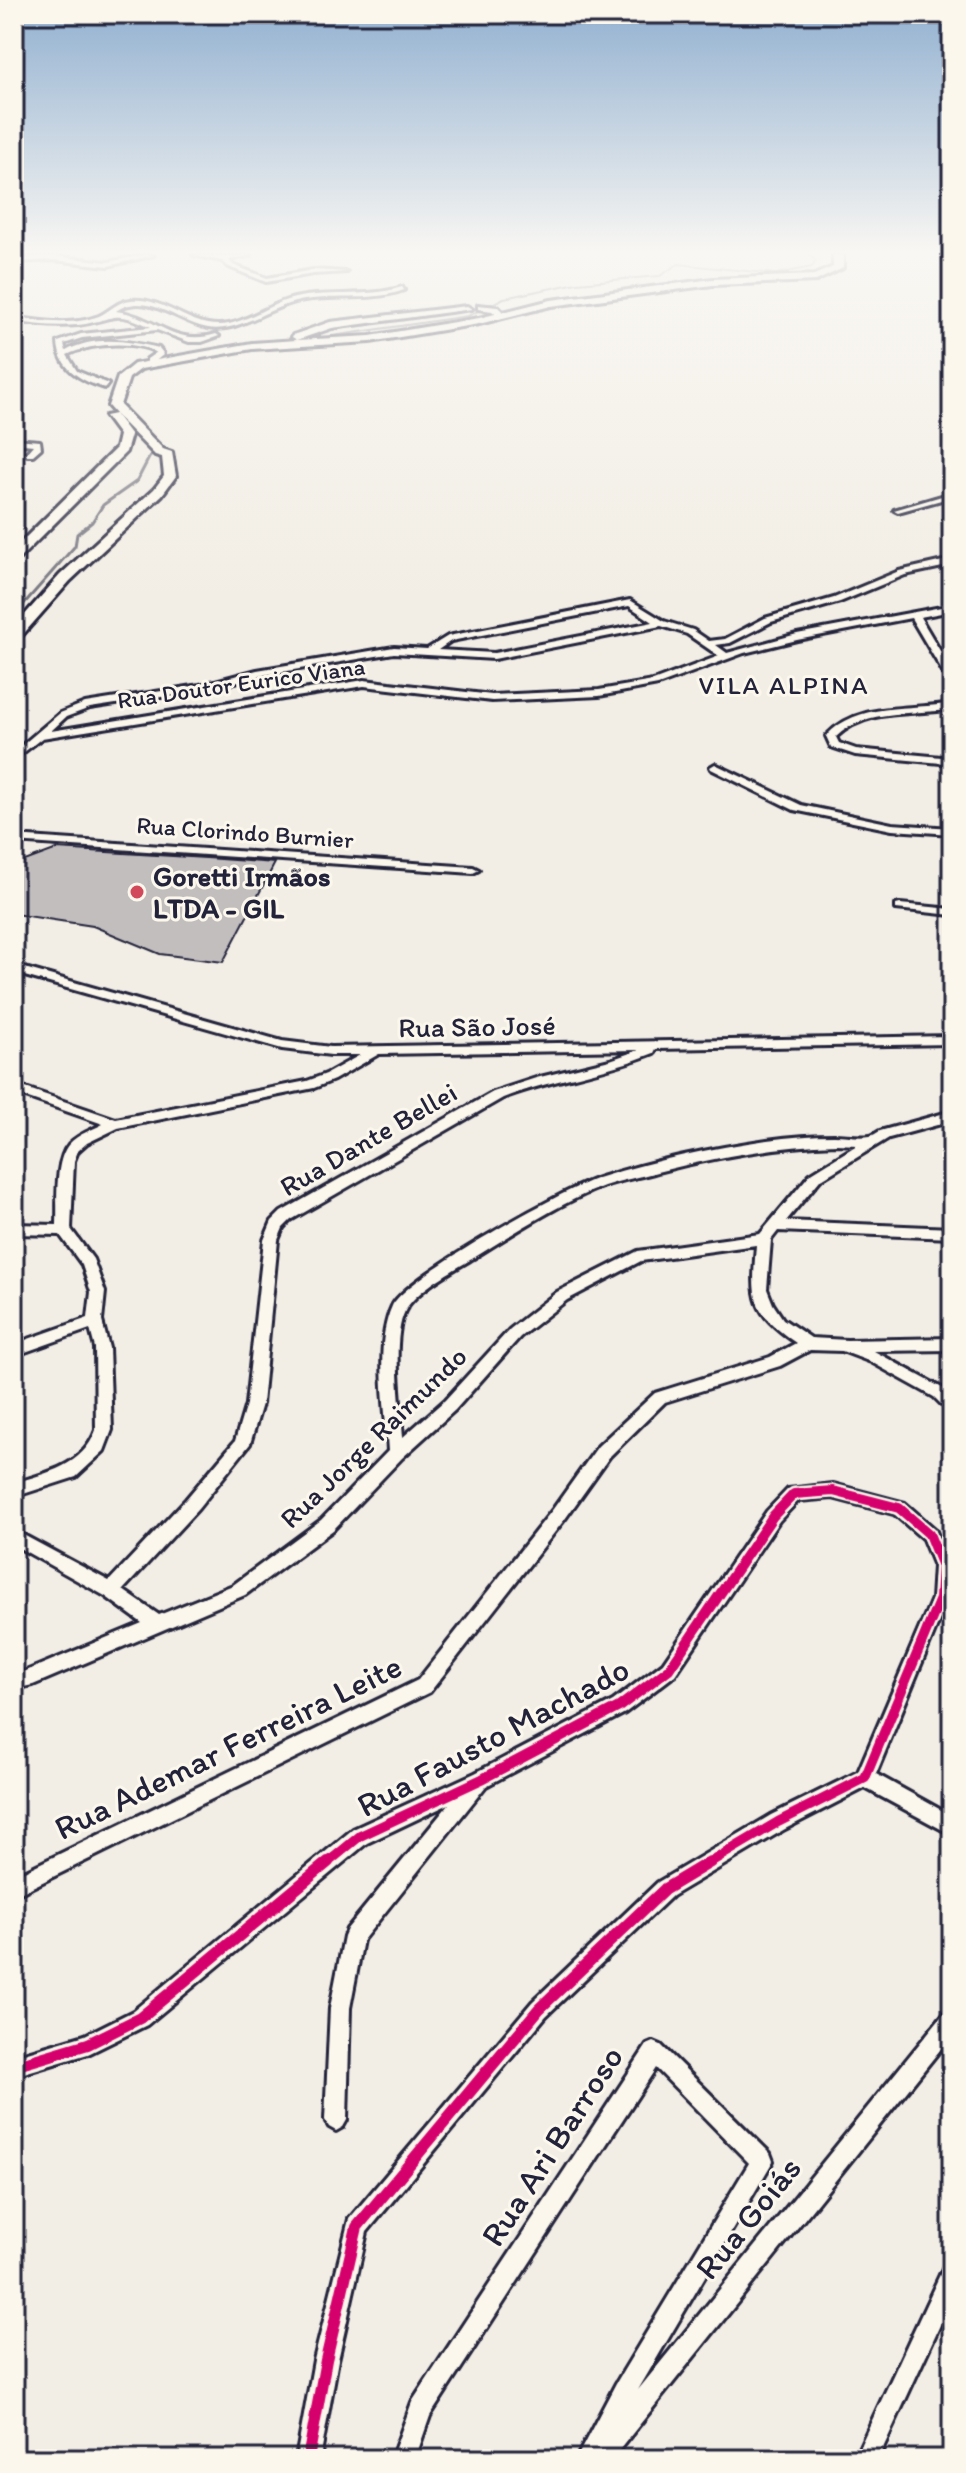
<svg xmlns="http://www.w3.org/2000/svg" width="966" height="2473" viewBox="0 0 966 2473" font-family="Itim,sans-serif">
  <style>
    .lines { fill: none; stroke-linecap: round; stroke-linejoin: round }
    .stream-far1 { stroke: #76747f; stroke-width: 2 }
    .stream { stroke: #76747f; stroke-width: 3 }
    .building { fill: #c2bebe; stroke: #22223b; stroke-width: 2 }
    .minor-casing { stroke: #22223b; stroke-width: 6 }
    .tertiary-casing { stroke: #22223b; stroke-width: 6 }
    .secondary-casing { stroke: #22223b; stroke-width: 6 }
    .minor { fill: #fbf7ec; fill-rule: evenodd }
    .tertiary { fill: #fbf7ec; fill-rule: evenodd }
    .secondary { fill: #fbf7ec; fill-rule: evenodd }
    .cycleway-far1-casing { stroke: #fbf7ec; stroke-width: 15 }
    .cycleway-casing { stroke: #fbf7ec; stroke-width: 17 }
    .cycleway-far1 { stroke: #d6006c; stroke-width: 10 }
    .cycleway { stroke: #d6006c; stroke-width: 12 }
    .poi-dot { fill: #d1495b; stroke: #fbf7ec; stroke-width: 3 }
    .labels { text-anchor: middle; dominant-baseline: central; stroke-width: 6; stroke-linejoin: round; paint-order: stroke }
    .far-street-label { font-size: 24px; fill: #22223b; stroke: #fbf7ec }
    .far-neighbourhood-label { font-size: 26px; letter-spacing: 2px; fill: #22223b; stroke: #fbf7ec }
    .poi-label { font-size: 28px; font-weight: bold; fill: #22223b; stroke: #fbf7ec; text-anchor: start }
    .street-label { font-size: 28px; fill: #22223b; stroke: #fbf7ec }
    .near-street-label { font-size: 34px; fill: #22223b; stroke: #fbf7ec }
  </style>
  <rect width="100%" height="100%" fill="#f2eee5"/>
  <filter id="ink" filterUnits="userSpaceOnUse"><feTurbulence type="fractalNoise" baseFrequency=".0125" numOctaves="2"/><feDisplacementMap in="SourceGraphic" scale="16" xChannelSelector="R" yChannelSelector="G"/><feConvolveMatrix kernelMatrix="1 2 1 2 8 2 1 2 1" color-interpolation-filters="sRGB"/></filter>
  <g filter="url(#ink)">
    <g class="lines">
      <polyline class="stream-far1" points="325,337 468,316 504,298 577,283 660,276 678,264 776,274 812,267 816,261 810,255"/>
      <polyline class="stream" points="14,615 75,546 77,534 92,522 103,505 137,481 151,454"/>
    </g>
    <polygon class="building" points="57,849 206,858 275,863 223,962 160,954 93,926 14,914 14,871 22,862"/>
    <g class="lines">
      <g class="minor-casing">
        <g id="minor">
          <polygon points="144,255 154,255 108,266 53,260 14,262 14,258 53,256 108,262"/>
          <polygon points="193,255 224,257 251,255 229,260 233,265 267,278 313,270 347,272 313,274 266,282 229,267 222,261"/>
          <path d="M402,287L404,290C369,303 330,293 295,302C266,309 238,333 208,328C177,322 146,290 116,311C156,316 173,347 216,334L219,336L202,342H189L157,330L82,338L64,344L66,351C95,335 128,341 159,348L163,353L160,355C140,339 90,343 67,355L77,371L108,384L105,388C81,381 59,369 58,342L81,334L151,327C112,308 115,320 78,325C56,327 35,325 14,321V317C41,322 72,326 99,316C110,311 118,301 131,300C163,297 187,325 218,325C242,325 265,307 287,300C324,289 365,299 402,287Z"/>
          <polygon points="14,394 21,400 14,405"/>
          <polygon points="14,439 40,441 41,448 33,455 27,455 26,453 33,445 14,443"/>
          <polygon points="952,493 952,497 898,512 894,510"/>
          <path d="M952,559V565L905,575L840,602L771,622L730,643L716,645L727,653L797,634L952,605V611L920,617L952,671V682L947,679L911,618L797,640L744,653L658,685L599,696L492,701L364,686L42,738L14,760V752L60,713L85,703L200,685L257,670L394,647L427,649L448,636L630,600L664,621L693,630L709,641L725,639L765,618L834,598L899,571ZM629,606L653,622L494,653L438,650L451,641ZM661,626L687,634L719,656L653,681L599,690L492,695L364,680L51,731L66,717L90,708L200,691L258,676L394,653L494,659Z"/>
          <path d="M952,703V709C913,716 868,707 836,737L839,743L856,749L952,758V764L855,755L831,747L826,736C858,701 909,711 952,703Z"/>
          <polygon points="715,764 801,805 892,824 952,828 952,834 892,830 794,810 711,769 710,767"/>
          <polygon points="14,836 473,867 479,870 473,873 14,842"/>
          <polygon points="900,904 952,909 952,915 896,909 896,905"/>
          <path d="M14,965L282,1041L331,1047L952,1036V1044L656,1049L654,1053C605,1073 552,1079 503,1098L291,1220L283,1228L278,1240L262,1404L250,1444L198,1509L123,1590L159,1615L233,1585L321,1520L388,1451C386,1409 374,1345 392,1306C404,1278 567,1187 601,1177C655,1160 712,1148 767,1140C789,1137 811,1135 834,1135C845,1135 859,1138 870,1136C872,1136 878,1132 880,1131L952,1111V1121L889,1138L820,1180L786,1221L952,1228V1238L778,1231L771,1240L767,1289L773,1304L783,1319L811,1338L847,1340L952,1338V1350L874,1351L944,1389L952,1396V1411L947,1410L934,1397L871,1362L842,1351L810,1350L780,1366L665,1402L610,1456L565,1519L430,1692L14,1896V1876L418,1680L553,1509L598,1446L655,1393L770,1357L796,1343C750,1311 752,1298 756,1245L641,1261L567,1300L520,1337L455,1410L402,1458L333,1530L245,1595L33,1685L14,1689V1673L26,1671L142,1623L105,1596L14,1545V1530L109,1581L186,1499L235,1441L246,1404L264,1240L272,1221L281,1212L493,1092L536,1078L610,1060L639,1050L379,1054L334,1080L314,1088L118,1128L87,1143L78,1151L74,1161L71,1229L93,1259L105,1292L102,1321L109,1348L112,1430L104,1451L76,1477L14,1497V1483C47,1473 83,1466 96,1430L95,1348L90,1329L14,1356V1344L88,1318L91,1292L82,1265L60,1235L14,1234V1224L57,1225C58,1202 54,1161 69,1144C78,1134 92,1130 103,1124L14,1093V1084L116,1119L307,1081L326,1074L360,1055H331L282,1049L14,973ZM836,1144L857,1145L810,1174L760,1234L638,1251L557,1292L510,1329L445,1400L403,1437C401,1405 391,1339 405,1311C414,1292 453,1270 472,1259C514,1233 558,1204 604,1186C621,1180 640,1177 657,1172C716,1157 775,1146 836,1144Z"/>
          <polygon points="833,1484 905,1503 935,1529 950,1566 948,1599 876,1774 952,1816 952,1835 865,1788 785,1829 672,1896 546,2016 367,2232 338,2360 320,2459 296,2459 314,2360 349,2219 532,2002 658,1882 771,1815 858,1772 932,1599 934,1566 923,1539 894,1514 833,1498 798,1501 779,1521 675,1675 625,1713 486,1786 363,1940 350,2008 347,2120 343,2127 336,2131 329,2127 325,2120 330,2008 344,1936 347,1929 449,1804 367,1843 147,2025 88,2054 14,2076 14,2056 85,2035 133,2011 353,1829 475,1773 613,1701 663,1663 767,1511 788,1489"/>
          <polygon points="952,2009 952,2035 612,2459 576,2459 616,2383 749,2163 656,2068 430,2416 415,2459 391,2459 412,2402 647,2045 654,2042 661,2045 770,2153 773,2161 638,2390 945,2012"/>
          <polygon points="952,2263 952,2299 878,2459 854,2459 944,2266"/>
        </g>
      </g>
      <g class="tertiary-casing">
        <g id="tertiary">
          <polygon points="478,305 498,307 506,315 499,317 492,311 478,309"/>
          <polygon points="160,350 163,355 153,363 147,363 147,359"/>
        </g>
      </g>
      <g class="secondary-casing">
        <polygon id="secondary" points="833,255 843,255 843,268 816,281 713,285 551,306 479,324 370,342 252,349 141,369 129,378 120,405 163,449 172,452 176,476 162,495 70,581 19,639 14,640 14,627 60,575 154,489 164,476 162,457 155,455 115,414 131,435 126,452 19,559 14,560 14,549 116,448 119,435 105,416 115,414 108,406 118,377 134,364 252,343 297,340 292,337 293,335 330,322 467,306 472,309 332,328 297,340 370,336 479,318 551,300 713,279 814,275 833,267"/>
      </g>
      <use href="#minor" class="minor"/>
      <use href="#tertiary" class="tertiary"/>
      <use href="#secondary" class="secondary"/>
      <g class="cycleway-far1-casing">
        <polyline id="cycleway-far1" points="326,1864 360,1836 482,1779 619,1707 669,1669 773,1516 794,1494 833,1491 899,1508 929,1534 942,1566 940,1599 865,1778 778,1822 707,1864"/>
      </g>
      <g class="cycleway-casing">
        <g id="cycleway">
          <polyline points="14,2066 88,2044 140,2018 328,1862"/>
          <polyline points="308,2459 326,2360 357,2227 539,2009 665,1889 710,1862"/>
        </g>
      </g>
      <use href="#cycleway-far1" class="cycleway-far1"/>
      <use href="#cycleway" class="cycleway"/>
    </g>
  </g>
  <linearGradient id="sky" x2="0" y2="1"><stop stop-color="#91b0d0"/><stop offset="0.42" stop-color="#f9f7f3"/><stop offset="1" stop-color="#f9f7f3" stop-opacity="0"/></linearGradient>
  <rect width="966" height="601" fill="url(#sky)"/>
  <circle class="poi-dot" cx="137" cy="892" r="8"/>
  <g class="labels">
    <g class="far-street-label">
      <text transform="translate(241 683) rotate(-8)">Rua Doutor Eurico Viana</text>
      <text transform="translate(245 832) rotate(4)">Rua Clorindo Burnier</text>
    </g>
    <g class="far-neighbourhood-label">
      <text x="784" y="685">VILA ALPINA</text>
    </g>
    <g class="poi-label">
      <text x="153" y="876">Goretti Irmãos<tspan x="153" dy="32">LTDA - GIL</tspan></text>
    </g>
    <g class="street-label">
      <text transform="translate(477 1026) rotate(-1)">Rua São José</text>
      <text transform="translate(368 1139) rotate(-30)">Rua Dante Bellei</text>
      <text transform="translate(373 1437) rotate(-44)">Rua Jorge Raimundo</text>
    </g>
    <g class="near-street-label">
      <text transform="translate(493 1737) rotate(-28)">Rua Fausto Machado</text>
      <text transform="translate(228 1747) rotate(-26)">Rua Ademar Ferreira Leite</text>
      <text transform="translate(552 2146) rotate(-57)">Rua Ari Barroso</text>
      <text transform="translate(748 2218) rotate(-51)">Rua Goiás</text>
    </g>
  </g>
  <rect width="966" height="2473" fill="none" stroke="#fbf7ec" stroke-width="48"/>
  <rect x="24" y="24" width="918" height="2425" fill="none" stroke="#22223b" stroke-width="3" filter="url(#ink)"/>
</svg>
